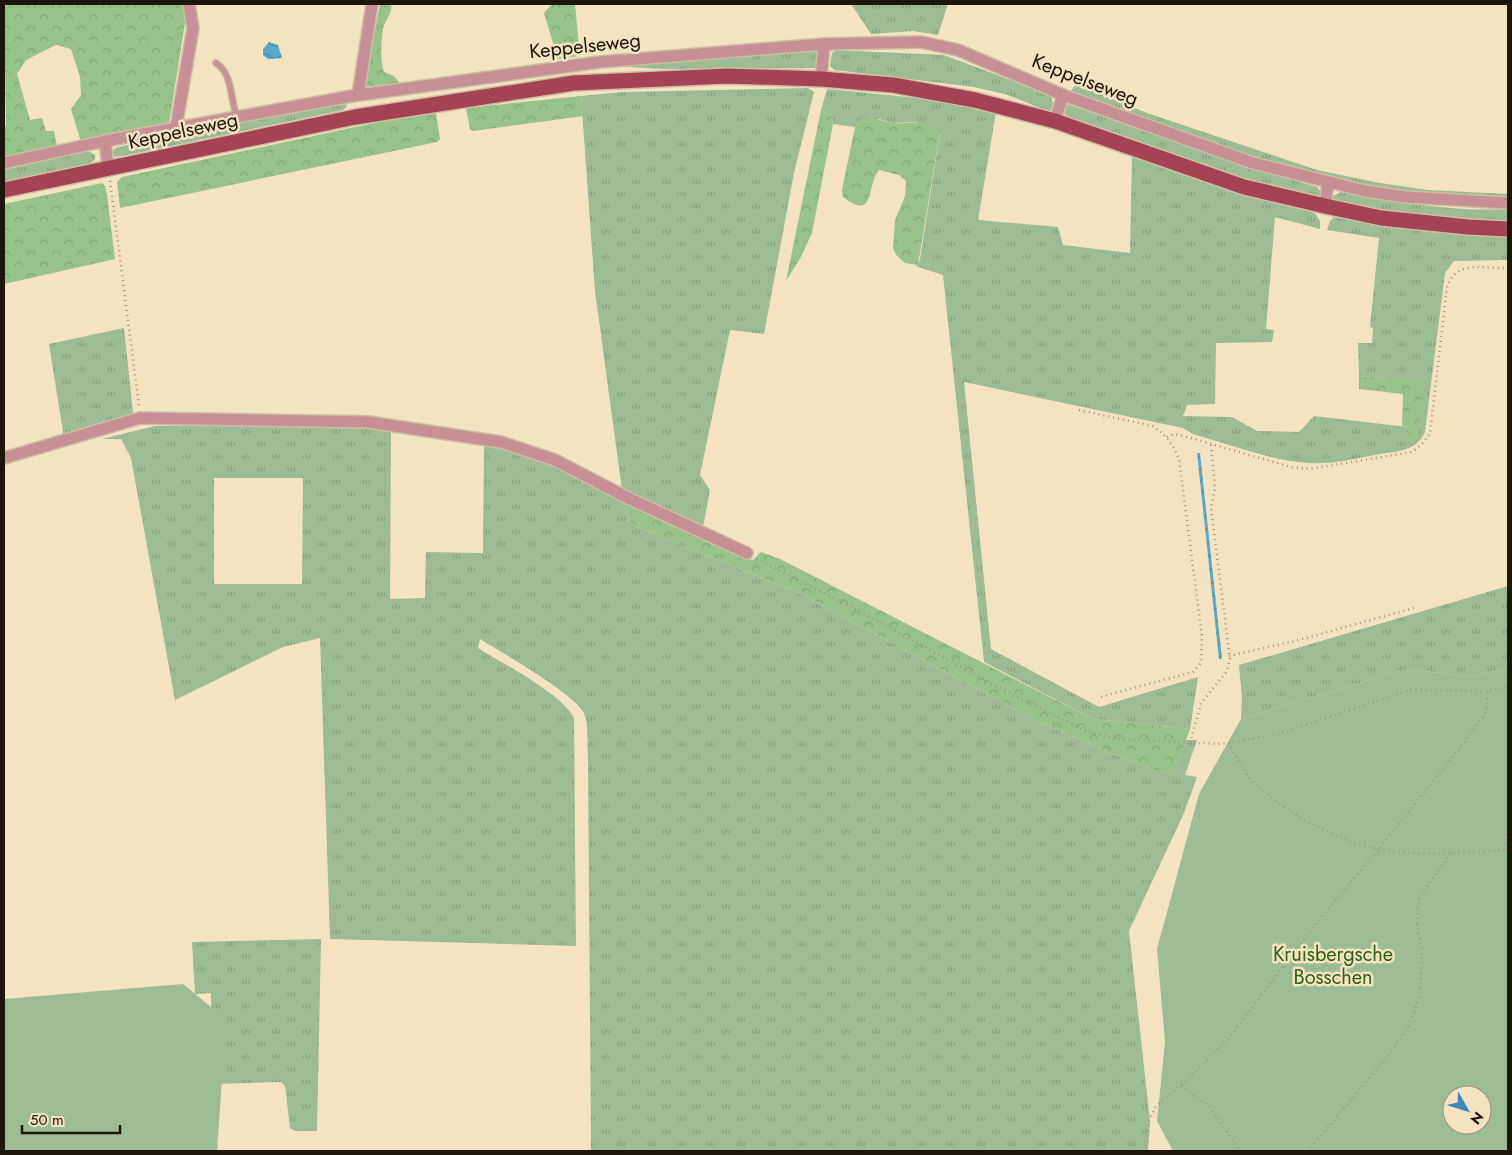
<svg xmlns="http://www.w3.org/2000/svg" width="1512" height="1155" viewBox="0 0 1512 1155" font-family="Jost,sans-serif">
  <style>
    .grass { fill: url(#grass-tufts); fill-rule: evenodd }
    .forest { fill: url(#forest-crowns) }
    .park { fill: #9dbc94; fill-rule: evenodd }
    .water { fill: url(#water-waves) }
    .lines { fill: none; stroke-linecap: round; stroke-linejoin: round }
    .lane-casing { stroke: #cdbe9f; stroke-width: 8 }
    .street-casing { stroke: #cdbe9f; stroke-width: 14 }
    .primary-casing { stroke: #cdbe9f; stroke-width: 18 }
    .path { stroke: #a2957b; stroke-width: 2.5; stroke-dasharray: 1 4; stroke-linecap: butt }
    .lane { stroke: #c78f96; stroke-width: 5.5 }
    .street { stroke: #c78f96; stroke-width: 11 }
    .primary { stroke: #a44355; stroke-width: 15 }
    .labels { text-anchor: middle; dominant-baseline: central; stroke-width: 5; stroke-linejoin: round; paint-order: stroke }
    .street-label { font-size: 20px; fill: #1d170b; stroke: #f4e3c0 }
    .park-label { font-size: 20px; fill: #2a6114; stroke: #f4e3c0 }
  </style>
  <defs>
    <pattern id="grass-tufts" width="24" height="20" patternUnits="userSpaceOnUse" patternTransform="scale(1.25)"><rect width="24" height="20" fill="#9dbc94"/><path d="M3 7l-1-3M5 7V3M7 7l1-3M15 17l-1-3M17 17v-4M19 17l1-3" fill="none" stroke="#87a17e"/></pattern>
    <pattern id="forest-crowns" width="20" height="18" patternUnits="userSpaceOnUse" patternTransform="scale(1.25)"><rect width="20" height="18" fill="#97c289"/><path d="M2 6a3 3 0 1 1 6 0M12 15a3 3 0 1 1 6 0" fill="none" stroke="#82a675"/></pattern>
    <pattern id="water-waves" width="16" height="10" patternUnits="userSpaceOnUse" patternTransform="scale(1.25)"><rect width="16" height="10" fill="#59aaca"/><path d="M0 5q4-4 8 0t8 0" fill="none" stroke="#4989a2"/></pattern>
  </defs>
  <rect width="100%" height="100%" fill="#f4e3c0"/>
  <g class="grass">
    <polygon points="851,4 948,4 938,35 913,31 871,34"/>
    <polygon points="815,49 820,50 819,66 816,68 663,69 610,66"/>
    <polygon points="836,50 944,55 1051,95 1053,104 1050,112 1008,95 974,87 835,70 830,66 832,53"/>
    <path d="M1076,84L1147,113L1317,170L1380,183L1428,190L1508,194V198C1451,196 1394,191 1338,180C1310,174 1282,165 1254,156C1192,137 1131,115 1071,91Z"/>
    <polygon points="808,88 814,92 794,173 764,334 730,330 700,475 710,490 703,527 622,490 595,291 581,96 623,92"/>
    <path d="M827,89L927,99L996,112L978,220L1058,227L1063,245L1130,253L1132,155L1259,199L1315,213L1320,221V229L1275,217L1266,329L1274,330L1272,342L1216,343L1215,404L1187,405L1183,416L1232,417L1257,431L1299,432L1314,416L1408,427L1420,380L1359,376L1358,343H1372L1373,328L1370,327L1379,238L1327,230L1330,221L1334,217L1400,228L1508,236V260L1454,261L1445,273L1425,432C1417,451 1398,451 1380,454C1357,458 1332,465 1308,463C1270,460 1231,445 1193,434L1183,428L964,382L991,649L1099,707L1198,677L1190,729L1093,719L984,662L943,275L915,266L918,265L920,259L940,133L917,122L892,123L879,119H862L855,127L833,124L831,116L821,110Z"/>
    <polygon points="345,102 347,106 343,110 127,155 115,157 112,154 114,149 118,147"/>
    <path d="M1064,103L1238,163L1317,187L1322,193V199C1235,183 1151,146 1068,118L1063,111Z"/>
    <polygon points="88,151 95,155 95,159 88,166 4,184 4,170"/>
    <path d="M1341,192C1397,202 1452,212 1508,209V222L1409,214L1333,201V196Z"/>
    <polygon points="124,328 133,412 132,415 64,438 49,344"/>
    <path d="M335,424L391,429L390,599L425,598L426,552L483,553L484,444L545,461L624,502L630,522L636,526L803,595L1031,718L1110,753L1151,769L1174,774L1186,740H1197L1185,775L1197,777L1184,813L1129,931L1150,1121L1148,1151H591L588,759C587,745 589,726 584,713C575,694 501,652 480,639L478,648C503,664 561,693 574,718L576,946L330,939L320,638L283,647L175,700L131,458L121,439H102L155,426ZM214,478H303L302,584H214Z"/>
    <polygon points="1508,586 1508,668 1469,677 1417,670 1399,671 1241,719 1242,699 1239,665"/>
    <polygon points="321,939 317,1131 295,1131 290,1128 285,1086 281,1082 213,1084 211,993 195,994 192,942"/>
  </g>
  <g class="forest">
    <polygon points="4,4 188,4 169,124 81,142 71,109 81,95 80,77 71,49 56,45 26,60 17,74 30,120 42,118 46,131 54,131 57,146 4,158 4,128 6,125"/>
    <path d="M380,4H391C393,14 385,19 383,29C381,42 380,60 384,72L394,76L400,83L365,87L364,84Z"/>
    <polygon points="552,4 575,4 580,56 558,59 544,13"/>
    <polygon points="581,96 583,116 473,131 470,129 466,108"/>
    <polygon points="821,110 831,116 833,124 812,233 801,257 786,281"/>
    <polygon points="436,113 440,139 437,142 120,208 117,182 122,177 388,120"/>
    <path d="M870,118C878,119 886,122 894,123C910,125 928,117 940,132L918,265L905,263L896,255L893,248L895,220L905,196L906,181L899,175L879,170C866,186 876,222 843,197L842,190L855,127L862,119Z"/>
    <polygon points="102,183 105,186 107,194 115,259 4,284 4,204"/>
    <polygon points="1359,376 1424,380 1418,440 1406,440 1408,427 1402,426 1403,394 1359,389"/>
    <polygon points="624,502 741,556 753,560 761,552 780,559 1093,719 1190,729 1174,774 1151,769 1110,753 1031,718 803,595 636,526 630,522"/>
  </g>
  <g class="park">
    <path d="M1508,668V1151H1173L1157,1121L1165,1042L1157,949L1199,794L1241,719L1399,671L1417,670L1469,677ZM1452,1095H1482V1125H1452Z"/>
    <polygon points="183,984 217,1012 225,1036 217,1151 4,1151 4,999"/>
  </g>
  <g class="water">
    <polygon points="269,42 278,45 282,58 268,59 263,55 263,49"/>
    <polygon points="1197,453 1200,453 1222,659 1219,659"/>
  </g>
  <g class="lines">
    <g class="lane-casing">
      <path id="lane" d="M216,63C233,74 230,99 237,117"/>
    </g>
    <g class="street-casing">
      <g id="street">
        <polyline points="821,79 824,44"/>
        <polyline points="358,95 372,4"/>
        <polyline points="1055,121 1063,95"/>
        <polyline points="176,128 193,28 189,4"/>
        <polyline points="105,141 108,167"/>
        <polyline points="4,163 105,141 352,96 600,62 824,44 921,42 958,50 1063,95 1253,163 1365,191 1406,197 1508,203"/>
        <polyline points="1325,206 1328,183"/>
        <polyline points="4,458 140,418 368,422 501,442 555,460 628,498 747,553"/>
      </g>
    </g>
    <g class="primary-casing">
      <polyline id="primary" points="4,190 355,117 574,83 727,76 821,79 893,85 975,100 1055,121 1244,187 1325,206 1381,218 1468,227 1508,229"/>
    </g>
    <g class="path">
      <polyline points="110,181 139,406"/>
      <path d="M1079,410L1153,426C1166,435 1173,445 1179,459L1202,636L1201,663L1193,672L1100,697"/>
      <path d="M1167,437L1174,434L1184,436L1291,467L1309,469L1412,452L1422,444L1430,434L1447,287C1456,259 1484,269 1508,268"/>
      <polyline points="757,559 872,618 1014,696 1089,732 1117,739 1222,744 1278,734 1411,690 1488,691 1508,686"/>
      <polyline points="1229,656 1295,641 1417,607"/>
      <polyline points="1190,743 1201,703 1227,671 1230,659 1211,508 1215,489 1211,444"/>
      <path d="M1229,743C1236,755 1243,772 1253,782C1285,812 1336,841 1379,849C1420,857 1467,852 1508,850"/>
      <polyline points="1504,850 1508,832"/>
      <polyline points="1181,1086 1210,1107 1240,1151"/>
      <polyline points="1145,1151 1149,1121 1156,1106 1181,1086 1231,1035 1316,924 1379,849 1466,740 1485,713 1488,691"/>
      <polyline points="1308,1151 1388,1056 1409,1026 1420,994 1422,951 1417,924 1419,898 1451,853"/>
    </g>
    <use href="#lane" class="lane"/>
    <use href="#street" class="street"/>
    <use href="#primary" class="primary"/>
  </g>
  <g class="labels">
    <g class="street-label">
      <text transform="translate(585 46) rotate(-6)">Keppelseweg</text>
      <text transform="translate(1085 80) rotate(21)">Keppelseweg</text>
      <text transform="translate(183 131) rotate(-12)">Keppelseweg</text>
    </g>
    <g class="park-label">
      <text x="1333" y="954">Kruisbergsche<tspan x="1333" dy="23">Bosschen</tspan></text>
    </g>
  </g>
  <rect width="1512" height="1155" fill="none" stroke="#1d170b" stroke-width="10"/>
  <g transform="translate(1467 1110) rotate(129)"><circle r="24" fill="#f4e3c0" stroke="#9e9178"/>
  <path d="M0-4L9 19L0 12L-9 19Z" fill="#3b87ba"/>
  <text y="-8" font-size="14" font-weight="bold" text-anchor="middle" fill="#1d170b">N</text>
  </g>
  <path d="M22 1125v8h98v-8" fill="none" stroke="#1d170b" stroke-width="2.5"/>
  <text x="30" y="1125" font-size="15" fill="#1d170b" stroke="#f4e3c0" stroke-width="4" paint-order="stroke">50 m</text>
</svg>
